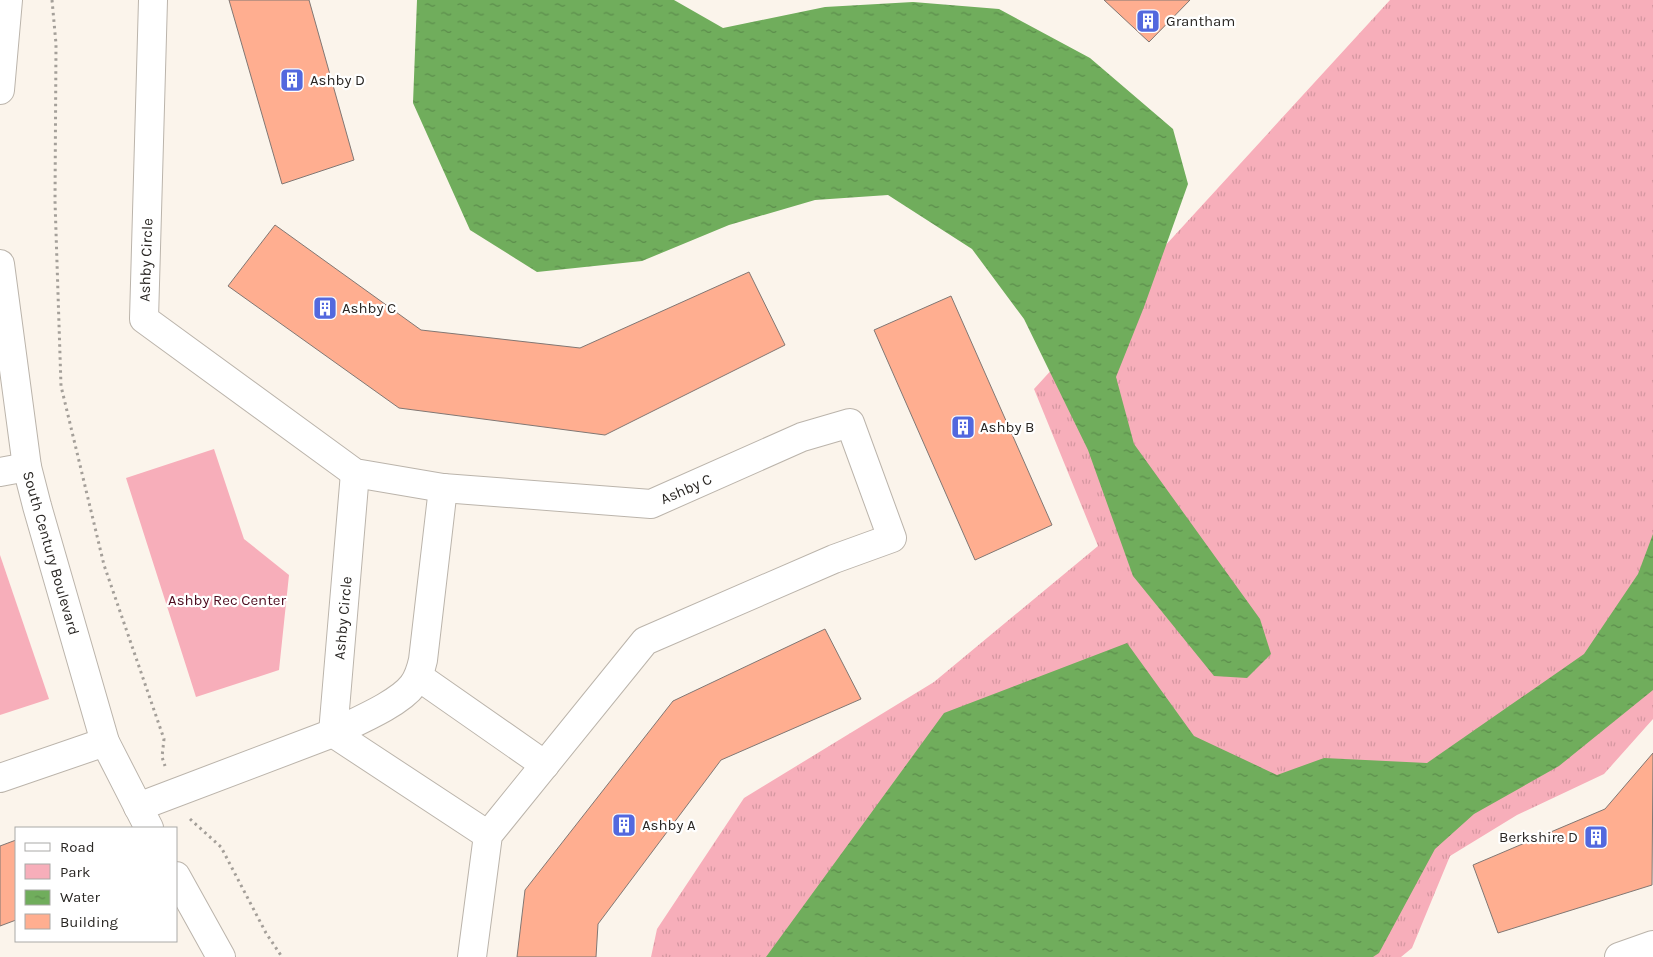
<svg xmlns="http://www.w3.org/2000/svg" width="1653" height="957" viewBox="0 0 1653 957" font-family="Karla,sans-serif">
  <style>
    .grass { fill: url(#grass-tufts) }
    .park { fill: #f7aeba }
    .water { fill: url(#water-ripples) }
    .building { fill: #ffae90; stroke: #817773 }
    .lines { fill: none; stroke-linecap: round; stroke-linejoin: round }
    .minor-casing { stroke: #bbb4ab; stroke-width: 30 }
    .path { stroke: #a49f99; stroke-width: 3; stroke-dasharray: 2.5 4; stroke-linecap: butt }
    .minor { stroke: #fff; stroke-width: 28 }
    .labels { text-anchor: middle; dominant-baseline: central; stroke-width: 4.5; stroke-linejoin: round; paint-order: stroke }
    .poi-label { font-size: 15px; fill: #2a2724; stroke: #fff; text-anchor: start }
    .street-label { font-size: 15px; fill: #2a2724; stroke: #fff }
    .park-label { font-size: 15px; fill: #4d0c1f; stroke: #fff }
  </style>
  <defs>
    <pattern id="grass-tufts" width="24" height="20" patternUnits="userSpaceOnUse" patternTransform="scale(1.25)"><rect width="24" height="20" fill="#f7aeba"/><path d="M3 7l-1-3M5 7V3M7 7l1-3M15 17l-1-3M17 17v-4M19 17l1-3" fill="none" stroke="#d496a0"/></pattern>
    <pattern id="water-ripples" width="26" height="14" patternUnits="userSpaceOnUse" patternTransform="scale(1.25)"><rect width="26" height="14" fill="#70ad5c"/><path d="M2 4q2-2 4 0t4 0M15 11q2-2 4 0t4 0" fill="none" stroke="#5c8d4c"/></pattern>
  </defs>
  <rect width="100%" height="100%" fill="#fbf4eb"/>
  <polygon class="grass" points="1390,0 1653,0 1653,719 1604,774 1517,815 1450,856 1412,948 1401,957 651,957 657,929 744,798 934,682 1098,546 1034,389"/>
  <g class="park">
    <polygon points="214,449 244,539 289,575 279,670 196,697 126,478"/>
    <polygon points="0,555 49,699 0,715"/>
  </g>
  <g class="water">
    <polygon points="417,0 674,0 723,28 825,7 913,2 999,9 1090,58 1173,129 1188,184 1144,307 1116,377 1134,444 1260,619 1271,654 1247,678 1214,676 1133,576 1088,450 1024,319 972,249 888,195 815,200 729,225 642,261 537,272 470,230 413,103"/>
    <polygon points="1653,534 1653,690 1559,766 1474,814 1435,849 1379,953 1373,957 766,957 944,713 1127,643 1194,736 1277,775 1324,758 1427,763 1584,654 1638,574"/>
  </g>
  <g class="building">
    <polygon points="229,0 309,0 354,160 282,184"/>
    <polygon points="1104,0 1190,0 1149,42"/>
    <polygon points="275,225 421,330 580,348 749,272 785,345 605,435 399,408 228,286"/>
    <polygon points="951,296 1052,525 975,560 874,330"/>
    <polygon points="825,629 861,699 721,760 598,924 596,957 517,957 525,890 673,701"/>
    <polygon points="1653,753 1652,885 1498,933 1473,865 1605,809"/>
    <polygon points="16,840 16,920 0,926 0,846"/>
  </g>
  <g class="lines">
    <g class="minor-casing">
      <g id="minor">
        <polyline points="153,0 144,319 355,473 443,488 651,504 802,437 850,423 892,538 834,559 645,641 488,835 472,957"/>
        <polyline points="0,90 8,0"/>
        <polyline points="0,264 27,467 37,506 105,742 149,828"/>
        <polyline points="0,472 27,467"/>
        <polyline points="419,677 545,765"/>
        <path d="M333,733C355,722 399,704 413,685C419,677 421,669 423,660L443,488"/>
        <polyline points="333,733 355,473"/>
        <polyline points="0,778 105,742"/>
        <polyline points="138,807 333,733 488,835"/>
        <polyline points="176,876 221,957"/>
        <polyline points="1619,957 1653,945"/>
      </g>
    </g>
    <g class="path">
      <polyline points="52,0 56,44 55,201 61,386 104,565 164,739 162,757 165,766"/>
      <polyline points="190,819 221,847 266,933 282,957"/>
    </g>
    <use href="#minor" class="minor"/>
  </g>
  <defs>
    <g id="building-square" transform="scale(1.25)"><rect x="-9" y="-9" width="18" height="18" rx="4" fill="#5368de" stroke="#fff"/><path d="M-4-6H4V6H1V3H-1V6H-4ZM-2.5-4.3h1.7v1.8h-1.7ZM.8-4.3h1.7v1.8H.8ZM-2.5-1h1.7V.8h-1.7ZM.8-1h1.7V.8H.8Z" fill="#fff"/></g>
  </defs>
  <g fill-rule="evenodd">
    <use href="#building-square" x="1148" y="21"/>
    <use href="#building-square" x="292" y="80"/>
    <use href="#building-square" x="325" y="308"/>
    <use href="#building-square" x="963" y="427"/>
    <use href="#building-square" x="624" y="825"/>
    <use href="#building-square" x="1596" y="837"/>
  </g>
  <g class="labels">
    <g class="poi-label">
      <text x="1166" y="21">Grantham</text>
      <text x="310" y="80">Ashby D</text>
      <text x="342" y="308">Ashby C</text>
      <text x="980" y="427">Ashby B</text>
      <text x="642" y="825">Ashby A</text>
      <text x="1578" y="837" text-anchor="end">Berkshire D</text>
    </g>
    <g class="street-label">
      <text transform="translate(146 260) rotate(-88)">Ashby Circle</text>
      <text transform="translate(686 489) rotate(-24)">Ashby C</text>
      <text transform="translate(51 553) rotate(74)">South Century Boulevard</text>
      <text transform="translate(343 618) rotate(-85)">Ashby Circle</text>
    </g>
    <g class="park-label">
      <text x="227" y="600">Ashby Rec Center</text>
    </g>
  </g>
  <rect x="15" y="827" width="162" height="115" fill="#ffffff" stroke="#aaa9a7"/>
  <rect x="25" y="843" width="25" height="8" fill="#ffffff" stroke="#aaa9a7"/>
  <text x="60" y="852" font-size="15" fill="#2a2724">Road</text>
  <rect x="25" y="864" width="25" height="15" fill="#f7aeba" stroke="#aaa9a7"/>
  <text x="60" y="877" font-size="15" fill="#2a2724">Park</text>
  <rect x="25" y="890" width="25" height="15" fill="url(#water-ripples)" stroke="#aaa9a7"/>
  <text x="60" y="902" font-size="15" fill="#2a2724">Water</text>
  <rect x="25" y="914" width="25" height="15" fill="#ffae90" stroke="#aaa9a7"/>
  <text x="60" y="927" font-size="15" fill="#2a2724">Building</text>
</svg>
